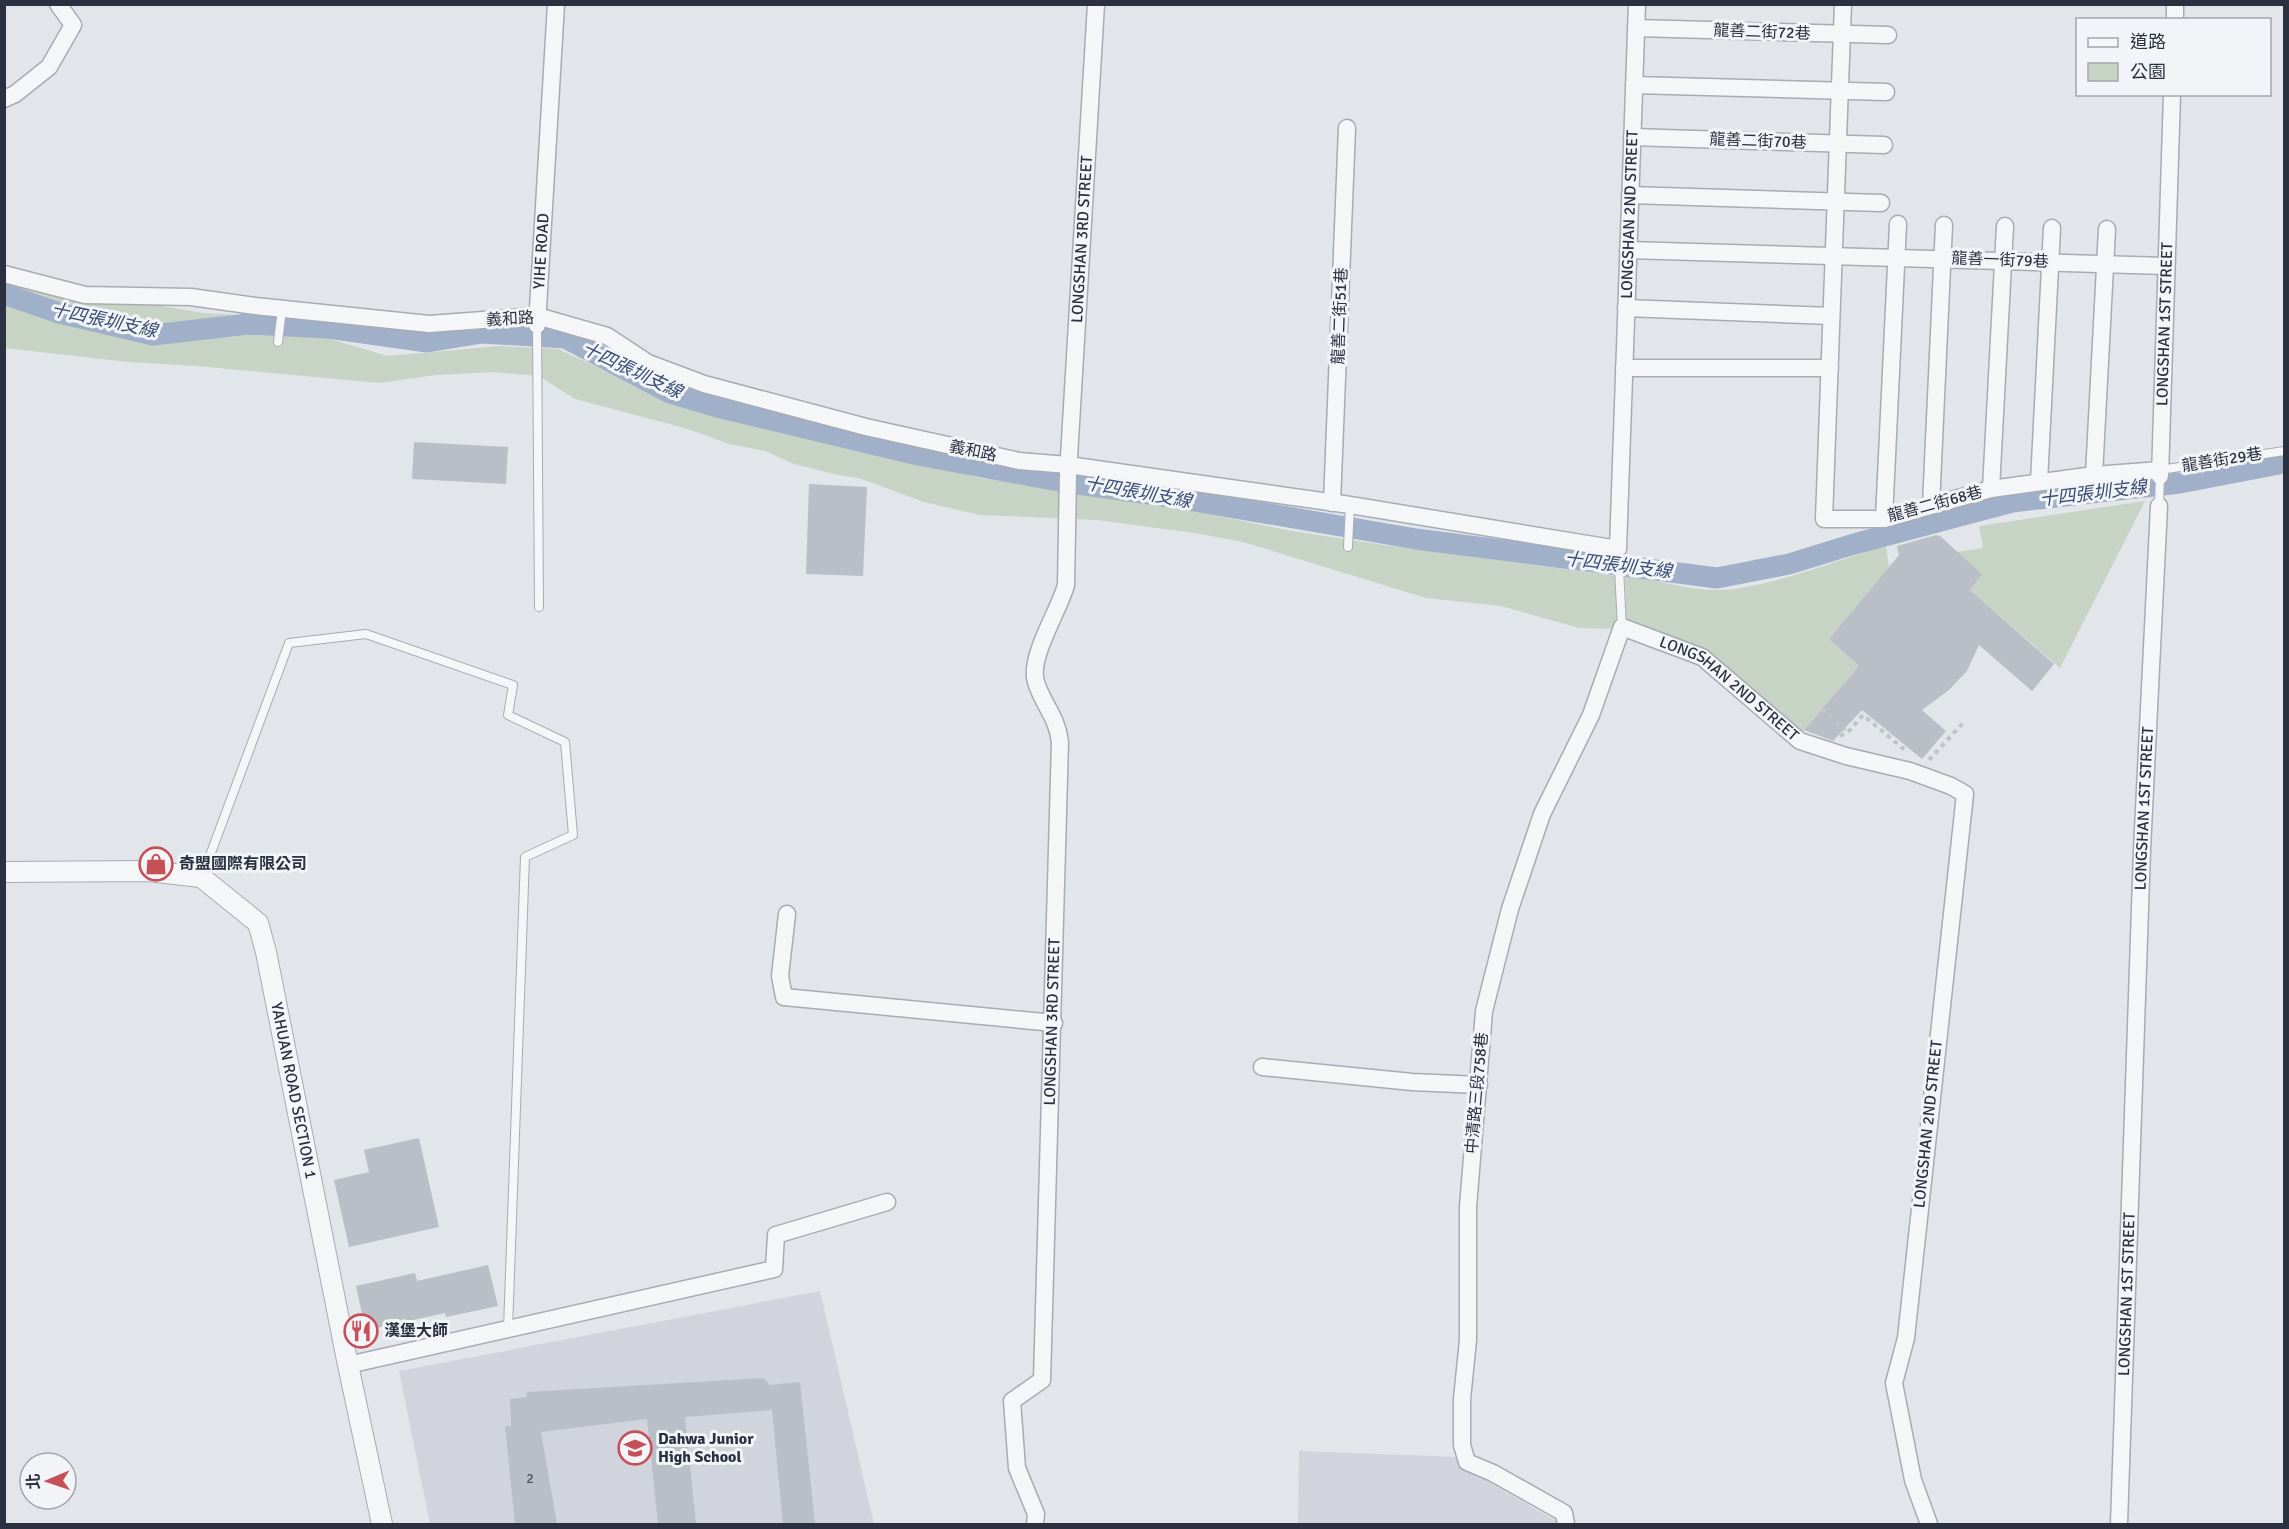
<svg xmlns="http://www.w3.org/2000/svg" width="2289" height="1529" viewBox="0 0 2289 1529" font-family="Signika,'Noto Sans TC',sans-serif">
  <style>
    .built { fill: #d1d4dc }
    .green { fill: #c7d3c4 }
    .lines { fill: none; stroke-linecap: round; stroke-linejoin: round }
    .canal { stroke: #a0b0c8; stroke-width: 21 }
    .building { fill: #babec6 }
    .service-casing { stroke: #a7abb4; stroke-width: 10 }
    .minor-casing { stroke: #a7abb4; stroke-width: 19 }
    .tertiary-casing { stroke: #a7abb4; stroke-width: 22 }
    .path { stroke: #c0c3c8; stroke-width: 4; stroke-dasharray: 4.5 4.5; stroke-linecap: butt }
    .service { stroke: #f5f6f8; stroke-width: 8 }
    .minor { stroke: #f5f6f8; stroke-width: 16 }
    .tertiary { stroke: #f5f6f8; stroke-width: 20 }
    .labels { text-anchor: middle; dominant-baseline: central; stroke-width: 6; stroke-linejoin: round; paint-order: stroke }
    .number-label { font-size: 14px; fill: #4f5462 }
    .street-label { font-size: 16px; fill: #2b3141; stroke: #f2f4f7 }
    .poi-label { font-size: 16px; font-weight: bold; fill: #2b3141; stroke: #f2f4f7; text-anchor: start }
    .water-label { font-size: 18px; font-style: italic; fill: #374d73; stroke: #f2f4f7 }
  </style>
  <rect width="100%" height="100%" fill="#e2e5ea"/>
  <g class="built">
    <polygon points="820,1291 874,1524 430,1524 399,1371"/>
    <polygon points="1299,1451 1458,1457 1468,1470 1556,1521 1557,1524 1298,1524"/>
  </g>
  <g class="green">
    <polygon points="4,279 203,313 254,316 304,323 304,334 323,337 388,356 499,346 558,349 627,381 651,394 690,409 925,462 979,478 1111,494 1292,531 1377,544 1615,576 1617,629 1579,628 1501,606 1426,598 1243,542 1195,533 1097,520 980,515 924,502 859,478 838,475 794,464 765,451 729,444 688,429 575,399 539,376 494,372 436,375 379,383 197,366 128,362 5,348"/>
    <polygon points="2145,501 2060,668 1970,590 1982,574 1957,552 1983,548 1979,526"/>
    <path d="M1886,545L1889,567L1829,639L1859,666L1804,730L1802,737L1704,652L1626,624L1625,574C1660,581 1699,594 1735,589C1786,581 1837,561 1886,545Z"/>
  </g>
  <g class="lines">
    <polyline class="canal" points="4,294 59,313 153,335 248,324 328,328 427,342 482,333 565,338 670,393 717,407 918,455 1064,482 1171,497 1416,539 1717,578 1789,564 1854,544 2012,502 2180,483 2284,463"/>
  </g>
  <g class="building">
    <polygon points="414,442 508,447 506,484 412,479"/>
    <polygon points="809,484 867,487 863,576 806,574"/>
    <polygon points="1936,535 1940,536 1982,574 1970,590 2054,664 2032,691 1979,645 1967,671 1949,690 1922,710 1946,731 1922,759 1862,710 1833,741 1804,730 1859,666 1829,639 1899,555 1897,546"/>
    <polygon points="419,1138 439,1227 349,1247 334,1180 369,1172 364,1150"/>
    <polygon points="488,1265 498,1306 446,1317 445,1313 372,1329 364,1323 356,1286 415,1273 417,1281"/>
    <polygon points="763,1378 770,1385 800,1382 815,1524 783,1524 772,1410 685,1417 696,1524 658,1524 647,1419 541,1432 557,1524 515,1524 505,1426 511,1426 510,1399 527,1397 527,1392"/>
  </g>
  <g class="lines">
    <g class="service-casing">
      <g id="service">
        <polyline points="537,325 539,607"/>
        <polyline points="278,342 282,309"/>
        <polyline points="2160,470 2284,451"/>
        <polyline points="2159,506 2160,476"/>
        <polyline points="1348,547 1350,505"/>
        <polyline points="1618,549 1622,627"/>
        <polyline points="202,877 289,643 366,634 513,685 508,715 565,742 573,835 525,857 508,1329"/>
      </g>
    </g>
    <g class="minor-casing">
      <g id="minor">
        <polyline points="1843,4 1824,519 1884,519 1991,489 2094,475 2160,470"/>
        <polyline points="2175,20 2175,4"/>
        <polyline points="1636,28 1888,35"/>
        <polyline points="1634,85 1886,92"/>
        <polyline points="4,99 15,94 49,67 73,25 58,4"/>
        <polyline points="1632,137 1884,145"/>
        <polyline points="1630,195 1881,203"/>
        <polyline points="1628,250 2165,266"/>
        <path id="s1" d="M4,274L85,295L191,297L255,306L429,324L537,316L607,336L648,363L704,384L866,427L1019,461L1068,465L1350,505L1618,549L1637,4"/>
        <polyline points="1626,308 1831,316"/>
        <path id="s2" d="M537,325L556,4"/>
        <polyline points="1624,368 1830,368"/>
        <polyline points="2094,475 2107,229"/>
        <path id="s3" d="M2160,476L2172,94"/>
        <polyline points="2039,482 2052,228"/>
        <polyline points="1991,489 2005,226"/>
        <polyline points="1332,503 1347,128"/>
        <polyline points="1931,505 1944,225"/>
        <polyline points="1884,519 1898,224"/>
        <polyline points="787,914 780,976 784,997 1054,1023"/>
        <polyline points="1262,1067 1412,1082 1479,1085"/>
        <polyline points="348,1365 774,1269 776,1235 887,1202"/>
        <path id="s4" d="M1035,1524L1036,1514L1017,1468L1012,1401L1042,1380L1060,742C1057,716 1043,705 1036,682C1028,658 1059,611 1066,585L1068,474L1096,4"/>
        <path id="s5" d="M1566,1524L1564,1513L1493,1473L1467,1462L1462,1445V1399L1468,1340V1207L1484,1011L1510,909L1542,814L1591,715L1622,627L1702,657L1800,741L1846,756L1910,771L1951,786L1965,794L1906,1338L1894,1383L1913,1480L1929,1524"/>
        <path id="s6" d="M2119,1524L2142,850L2159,506"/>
      </g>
    </g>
    <g class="tertiary-casing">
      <g id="tertiary">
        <path id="s7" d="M4,872L148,871L201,877L258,923L266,952L348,1365L382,1524"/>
      </g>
    </g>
    <g class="path">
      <polyline points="1822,709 1848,732"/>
      <polyline points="1840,736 1848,732 1863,715 1906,751"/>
      <polyline points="1929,760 1963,723"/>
    </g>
    <use href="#service" class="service"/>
    <use href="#minor" class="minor"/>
    <use href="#tertiary" class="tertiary"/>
  </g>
  <defs>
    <g id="shop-ring" transform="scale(1.725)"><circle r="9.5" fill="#f2f4f7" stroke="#c74f57" stroke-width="1.5"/><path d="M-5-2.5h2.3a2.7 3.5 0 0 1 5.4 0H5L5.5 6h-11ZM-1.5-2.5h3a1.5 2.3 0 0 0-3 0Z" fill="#c74f57"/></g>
    <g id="restaurant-ring" transform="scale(1.725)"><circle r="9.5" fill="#f2f4f7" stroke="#c74f57" stroke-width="1.5"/><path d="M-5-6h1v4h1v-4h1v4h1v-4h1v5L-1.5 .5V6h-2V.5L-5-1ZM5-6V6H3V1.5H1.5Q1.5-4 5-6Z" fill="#c74f57"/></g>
    <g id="school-ring" transform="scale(1.725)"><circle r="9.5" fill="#f2f4f7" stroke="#c74f57" stroke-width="1.5"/><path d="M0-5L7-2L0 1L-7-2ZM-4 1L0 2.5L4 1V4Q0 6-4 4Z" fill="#c74f57"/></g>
  </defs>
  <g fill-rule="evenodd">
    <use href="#shop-ring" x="156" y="864"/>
    <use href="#restaurant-ring" x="361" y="1331"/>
    <use href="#school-ring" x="635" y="1448"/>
  </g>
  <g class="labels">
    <g class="number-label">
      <text x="530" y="1478">2</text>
    </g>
    <g class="street-label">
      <text transform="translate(1762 32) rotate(2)">龍善二街72巷</text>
      <text transform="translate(1758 141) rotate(2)">龍善二街70巷</text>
      <text stroke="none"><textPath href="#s1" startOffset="1984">LONGSHAN 2ND STREET</textPath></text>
      <text stroke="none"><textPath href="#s4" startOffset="1316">LONGSHAN 3RD STREET</textPath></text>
      <text stroke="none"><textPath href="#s2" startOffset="74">YIHE ROAD</textPath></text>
      <text transform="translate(2000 260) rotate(2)">龍善一街79巷</text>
      <text transform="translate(1340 316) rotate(-88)">龍善二街51巷</text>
      <text transform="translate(510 319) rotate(-3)">義和路</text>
      <text stroke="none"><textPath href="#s3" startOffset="152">LONGSHAN 1ST STREET</textPath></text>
      <text transform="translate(973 451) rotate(12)">義和路</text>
      <text transform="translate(2222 460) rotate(-9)">龍善街29巷</text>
      <text transform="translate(1935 504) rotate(-15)">龍善二街68巷</text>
      <text stroke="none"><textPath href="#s5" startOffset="1108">LONGSHAN 2ND STREET</textPath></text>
      <text stroke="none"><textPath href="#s6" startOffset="716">LONGSHAN 1ST STREET</textPath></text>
      <text stroke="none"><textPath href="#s4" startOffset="522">LONGSHAN 3RD STREET</textPath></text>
      <text stroke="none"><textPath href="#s7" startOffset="442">YAHUAN ROAD SECTION 1</textPath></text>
      <text transform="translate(1477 1093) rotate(-85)">中清路三段758巷</text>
      <text transform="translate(1928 1124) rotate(-84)">LONGSHAN 2ND STREET</text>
      <text stroke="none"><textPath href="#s6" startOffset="230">LONGSHAN 1ST STREET</textPath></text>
    </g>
    <g class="poi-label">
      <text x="179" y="864">奇盟國際有限公司</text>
      <text x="384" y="1331">漢堡大師</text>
      <text x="658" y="1439">Dahwa Junior<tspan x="658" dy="18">High School</tspan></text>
    </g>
    <g class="water-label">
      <text transform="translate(104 320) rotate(12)">十四張圳支線</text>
      <text transform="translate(632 370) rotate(25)">十四張圳支線</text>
      <text transform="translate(1138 492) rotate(10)">十四張圳支線</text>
      <text transform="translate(2093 493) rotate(-7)">十四張圳支線</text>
      <text transform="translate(1618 565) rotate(7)">十四張圳支線</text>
    </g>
  </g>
  <rect width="2289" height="1529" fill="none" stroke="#2b3141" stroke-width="12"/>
  <rect x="2076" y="18" width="195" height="78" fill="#f2f4f7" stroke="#a2a6ae" stroke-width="1.5"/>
  <rect x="2088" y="38" width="30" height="9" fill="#f5f6f8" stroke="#a2a6ae" stroke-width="1.5"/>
  <text x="2130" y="48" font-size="18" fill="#2b3141">道路</text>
  <rect x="2088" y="63" width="30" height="18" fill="#c7d3c4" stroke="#a2a6ae" stroke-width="1.5"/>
  <text x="2130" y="78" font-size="18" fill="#2b3141">公園</text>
  <g transform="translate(48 1481) rotate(268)"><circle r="28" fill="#f2f4f7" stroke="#a2a6ae" stroke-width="1.5"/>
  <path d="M0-4.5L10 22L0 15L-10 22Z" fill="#c74f57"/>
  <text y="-9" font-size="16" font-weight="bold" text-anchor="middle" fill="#2b3141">北</text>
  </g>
</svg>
